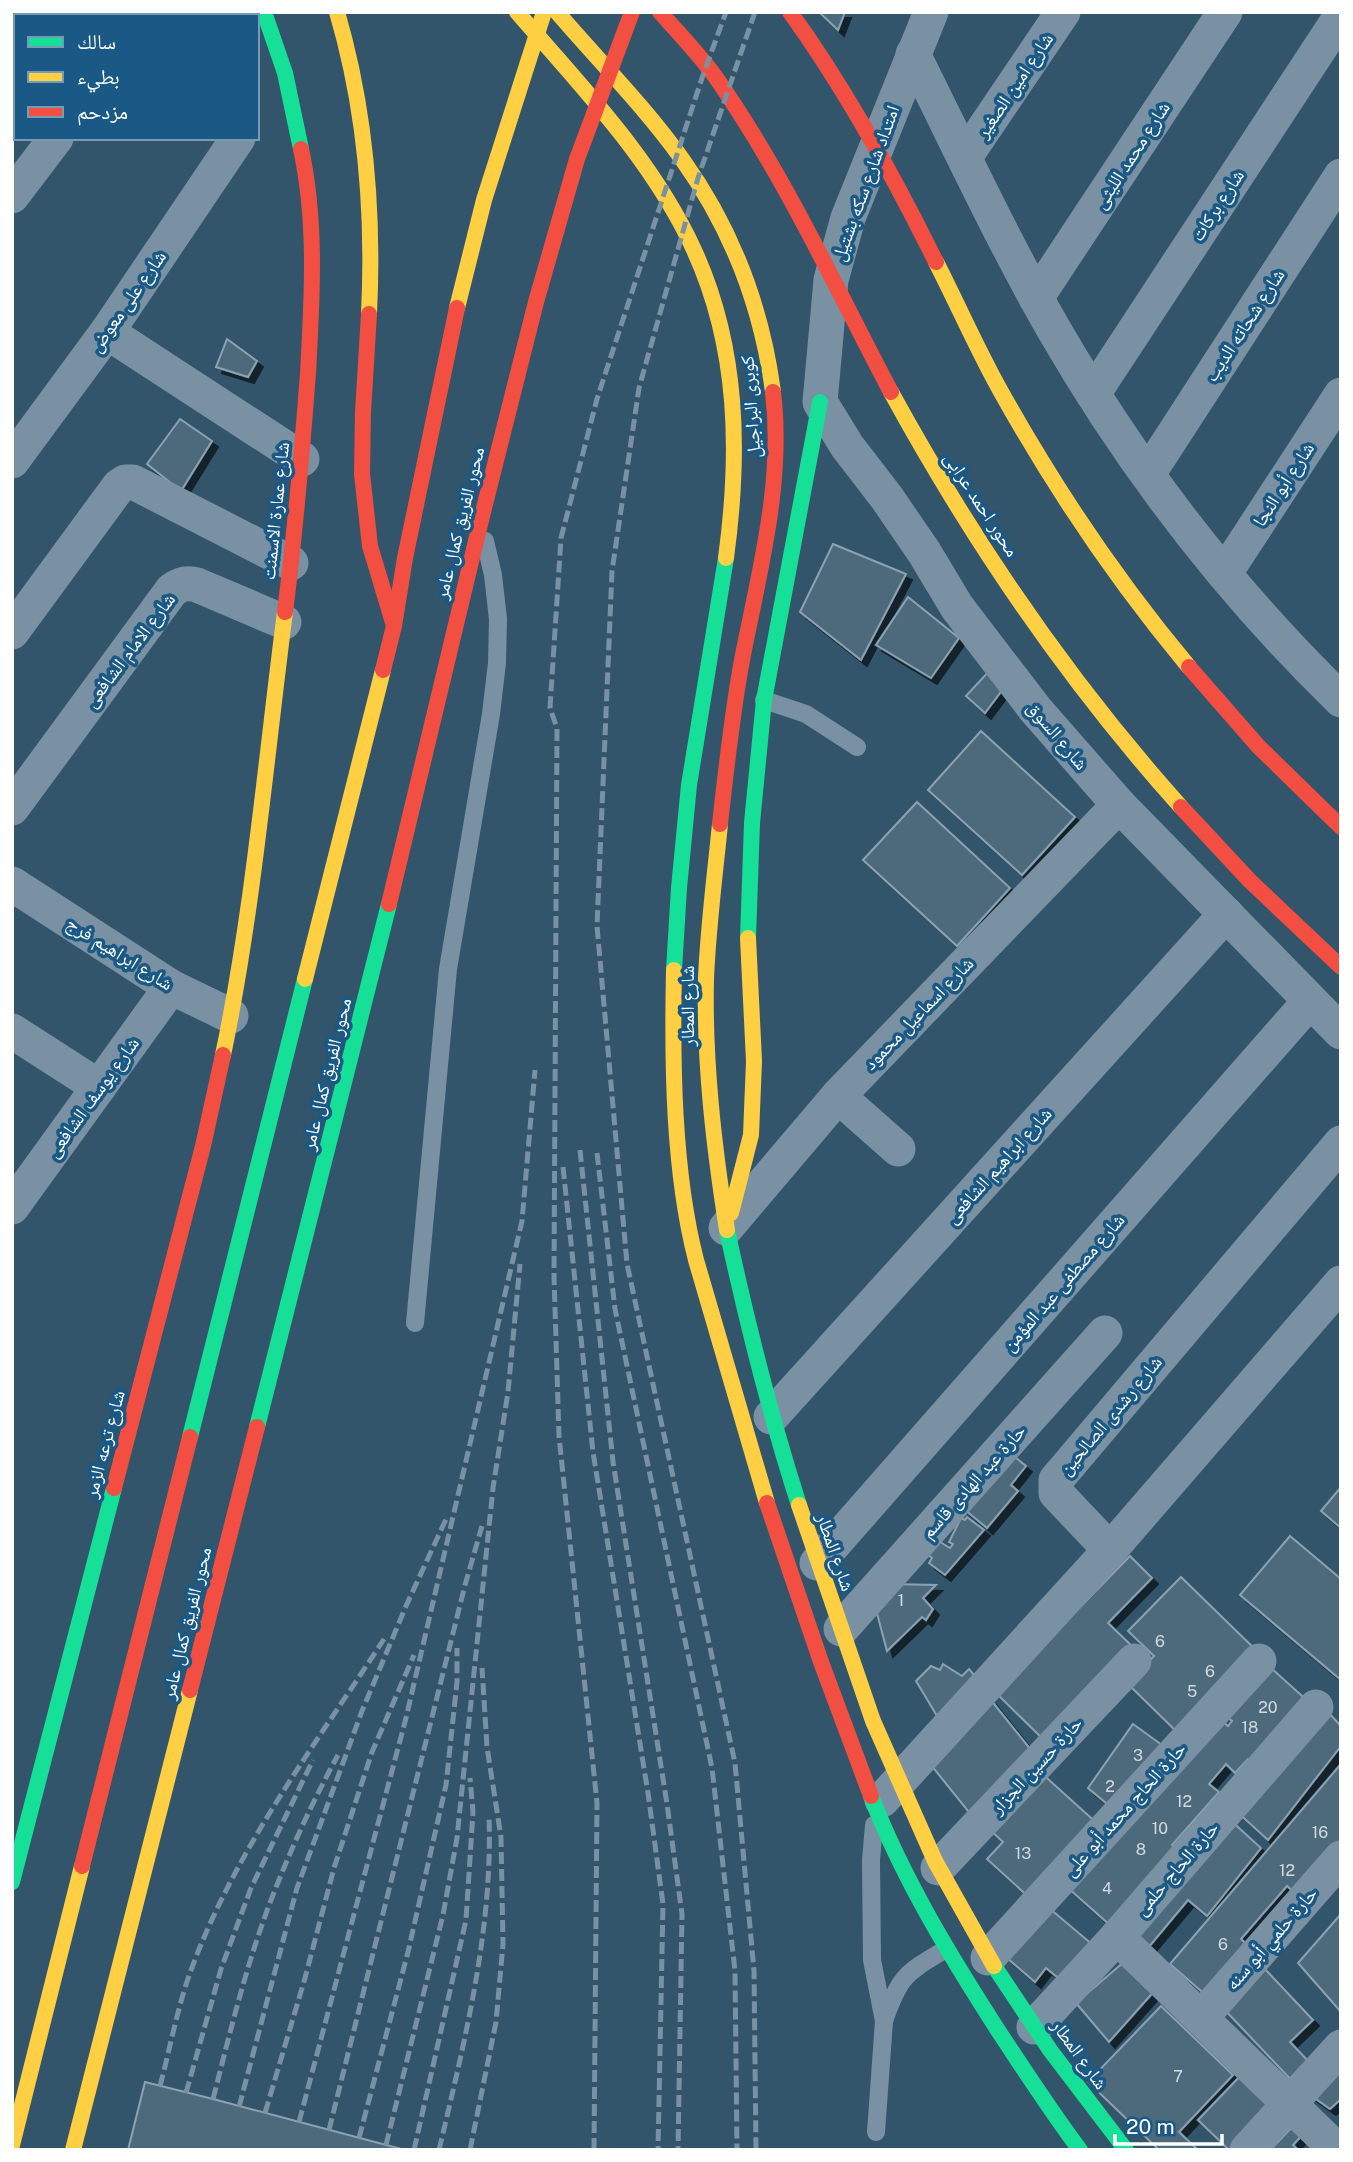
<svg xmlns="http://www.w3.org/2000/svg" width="1353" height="2162" viewBox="0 0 1353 2162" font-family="'Public Sans','Noto Naskh Arabic',sans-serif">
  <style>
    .building { fill: #4e6a7d; stroke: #8ca2b0; stroke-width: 2; filter: url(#shadow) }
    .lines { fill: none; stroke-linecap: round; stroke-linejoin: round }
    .lane { stroke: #7991a2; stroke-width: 18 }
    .street { stroke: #7991a2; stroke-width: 35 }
    .fast { stroke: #16e098; stroke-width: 16 }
    .slow { stroke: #ffcf43; stroke-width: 16 }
    .jam { stroke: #f24e42; stroke-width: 16 }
    .rail { stroke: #7a91a2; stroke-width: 5; stroke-dasharray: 12 5; stroke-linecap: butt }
    .labels { text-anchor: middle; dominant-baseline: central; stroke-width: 7; stroke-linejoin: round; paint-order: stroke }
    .number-label { font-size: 16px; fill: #d3dade }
    .street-label { font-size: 19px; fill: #fff; stroke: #1a5985 }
  </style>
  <defs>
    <filter id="shadow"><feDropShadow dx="6" dy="6" stdDeviation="0" flood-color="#0009"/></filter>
  </defs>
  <rect width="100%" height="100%" fill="#32556c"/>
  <g class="building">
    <polygon points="819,12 845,12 838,30"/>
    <polygon points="227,339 257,361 248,377 216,367"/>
    <polygon points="180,419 212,441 181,491 147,464"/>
    <polygon points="833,544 906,574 861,660 800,612"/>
    <polygon points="908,597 959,638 931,678 876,645"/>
    <polygon points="990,670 1003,689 985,713 966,696"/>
    <polygon points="981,731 1075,817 1022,875 928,790"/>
    <polygon points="917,802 1010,888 957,946 863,860"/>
    <polygon points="1005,1449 1026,1466 1011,1485 1018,1491 987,1528 959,1505"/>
    <polygon points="1341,1487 1341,1528 1321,1511"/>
    <polygon points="967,1517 984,1530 945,1575 929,1563 932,1558 927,1554 935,1539 950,1548 953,1544 949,1542 961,1518 965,1520"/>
    <polygon points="1290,1536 1341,1579 1341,1680 1240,1595"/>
    <polygon points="1130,1556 1152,1578 1108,1623 1135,1649 1045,1741 996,1693"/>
    <polygon points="1181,1577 1261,1655 1181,1736 1127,1683 1154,1656 1128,1631"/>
    <polygon points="890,1584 936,1585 923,1598 933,1609 926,1620 922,1617 887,1651 874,1602"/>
    <polygon points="943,1664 962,1676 969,1669 981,1684 940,1721 916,1681 931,1666 940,1670"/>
    <polygon points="1270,1667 1311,1704 1256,1765 1248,1759 1235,1773 1226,1764 1209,1784 1219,1792 1172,1845 1176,1848 1110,1925 1068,1888 1218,1718 1228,1726 1232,1721 1226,1716"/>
    <polygon points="990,1699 1031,1750 972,1816 931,1765"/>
    <polygon points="1324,1708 1341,1726 1341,1746 1268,1840 1235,1810"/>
    <polygon points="1133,1724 1166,1748 1118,1813 1088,1788"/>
    <polygon points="1341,1764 1341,1840 1295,1893 1287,1886 1241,1939 1250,1948 1208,1997 1170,1964"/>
    <polygon points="1038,1770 1100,1826 1032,1900 987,1859 1003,1842 986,1826"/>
    <polygon points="1228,1818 1261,1848 1207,1916 1188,1900 1148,1948 1121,1931"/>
    <polygon points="1049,1908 1093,1945 1062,1981 1046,1968 1035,1982 1007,1958"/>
    <polygon points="1341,1914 1341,2012 1298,1963"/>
    <polygon points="1125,1961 1157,1988 1109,2042 1076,2003"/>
    <polygon points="1263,1967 1313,2020 1290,2042 1313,2066 1295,2084 1222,2007"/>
    <polygon points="1161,2006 1233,2075 1179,2132 1198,2150 1159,2150 1088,2082"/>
    <polygon points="1341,2058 1341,2099 1330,2109 1309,2094"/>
    <polygon points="1246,2070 1284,2106 1242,2150 1229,2150 1198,2120"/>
    <polygon points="145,2082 213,2099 405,2150 128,2150"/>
    <polygon points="1299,2120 1308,2129 1293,2145 1298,2150 1270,2150"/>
  </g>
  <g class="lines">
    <g class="lane">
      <polyline points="764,700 806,714 857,747"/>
      <polyline points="415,1323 448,969 491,714 497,663 498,619 493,575 485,541"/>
      <polyline points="874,1825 871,1860 872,1960 884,2021 876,2132"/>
      <path d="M884,2021C900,1975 906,1973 946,1949"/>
    </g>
    <g class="street">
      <polyline points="931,12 848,218 831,280 820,402 847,446 887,498 924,552 957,607 1035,709 1119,805 1341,1032"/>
      <polyline points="150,16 153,12"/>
      <path d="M913,54C959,146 1002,239 1053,328C1131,463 1229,591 1341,700"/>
      <polyline points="965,157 1063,12"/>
      <polyline points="12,196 56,138"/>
      <polyline points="1036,298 1225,12"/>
      <polyline points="107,332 302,459"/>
      <polyline points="1093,394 1341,16"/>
      <polyline points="12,461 107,332 238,138"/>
      <polyline points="1148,474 1341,176"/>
      <polyline points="1225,573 1341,395"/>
      <polyline points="12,632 119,486 125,482 133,482 291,563"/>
      <path d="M12,808L172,590C180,584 187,582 197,585L284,622"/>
      <polyline points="12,884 171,987 231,1016"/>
      <polyline points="12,1031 99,1087"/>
      <polyline points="838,1096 898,1149"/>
      <polyline points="12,1207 171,987"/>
      <polyline points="726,1228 838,1096 1119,805"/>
      <polyline points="771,1417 1226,914"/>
      <polyline points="1110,1550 1341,1283"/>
      <polyline points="817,1563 1310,1001"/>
      <polyline points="841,1629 1105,1333"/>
      <polyline points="882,1800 1110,1550 1056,1493 1056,1480 1341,1143"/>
      <polyline points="938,1868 1134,1661"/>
      <polyline points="1117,1937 1337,2150"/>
      <polyline points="988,1958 1259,1661"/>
      <polyline points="1201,2018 1341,1858"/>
      <polyline points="1034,2027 1117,1937 1316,1707"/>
      <polyline points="1247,2150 1341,2047"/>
    </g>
    <g class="fast">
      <polyline points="264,12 285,73 301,149"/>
      <polyline points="748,938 752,823 764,700 820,402"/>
      <polyline points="674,970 679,888 689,785 726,558"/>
      <path d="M727,1230C747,1323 770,1415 799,1505"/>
      <polyline points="257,1427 389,904"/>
      <polyline points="190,1437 305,979"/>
      <path d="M871,1796C904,1881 952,1959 1001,2035C1027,2074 1052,2113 1080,2150"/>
      <polyline points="12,1882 114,1488"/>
      <polyline points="994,1966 1050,2050 1126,2150"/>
    </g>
    <g class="slow">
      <path d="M337,12C366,111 374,211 369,314"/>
      <path d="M517,12C581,86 653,160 694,250C739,348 740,454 726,558"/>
      <path d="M557,12C599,61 645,107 682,159C732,229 762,308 773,392"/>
      <path d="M936,262C958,305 977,349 1000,390C1054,487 1118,582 1189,667"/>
      <polyline points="457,308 484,200 544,12"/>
      <path d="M891,392C972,540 1068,681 1181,807"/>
      <path d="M720,824C715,875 708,927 706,979C704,1063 714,1147 727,1230"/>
      <path d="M674,970C672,1061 673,1171 696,1260L767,1503"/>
      <polyline points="305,979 383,670"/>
      <path d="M223,1055C253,912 266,758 285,612"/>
      <polyline points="731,1213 751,1135 754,1061 748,938"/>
      <polyline points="799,1505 873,1721 935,1861 994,1966"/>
      <polyline points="12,2145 82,1866"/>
      <polyline points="73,2150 190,1690"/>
    </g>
    <g class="jam">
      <path d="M660,12C680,35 702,57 719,82C786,179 836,288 891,392"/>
      <path d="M790,12C847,91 893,175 936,262"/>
      <polyline points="369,314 363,412 362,474 370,546 394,626 383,670"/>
      <polyline points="481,520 536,302 577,159 632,12"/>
      <path d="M285,612C295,532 302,453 308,373C312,299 317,223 301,149"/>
      <polyline points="394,626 405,558 457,308"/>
      <polyline points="1189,667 1258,746 1341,827"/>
      <polyline points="1181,807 1250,881 1341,967"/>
      <path d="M720,824C726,769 732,714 742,660C759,572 784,483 773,392"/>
      <polyline points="389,904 481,520"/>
      <polyline points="114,1488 203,1146 223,1055"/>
      <polyline points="767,1503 821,1662 871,1796"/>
      <polyline points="190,1690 257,1427"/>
      <polyline points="82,1866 190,1437"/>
    </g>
    <g class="rail">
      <polyline points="755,12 698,178 639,388 612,571 597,926 627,1264 735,1763 754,1971 756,2150"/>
      <polyline points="580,1150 613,1462 667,1804 682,1914 678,2150"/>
      <polyline points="597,1153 615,1309 712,1768 735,1971 737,2150"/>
      <polyline points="563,1167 593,1452 648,1793 663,1904 658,2150"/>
      <path d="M160,2086C170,2049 177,2009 190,1973C234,1851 314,1747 384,1639"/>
      <polyline points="186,2093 221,1969 251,1888 313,1760"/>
      <path d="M213,2099C231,2029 248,1957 275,1890C293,1844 314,1799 338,1755"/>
      <polyline points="239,2107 297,1888 362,1711 406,1606 447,1517"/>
      <polyline points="265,2113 305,1978 334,1868 372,1752 414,1655"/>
      <polyline points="299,2122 406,1718 522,1221 535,1070"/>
      <polyline points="329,2130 465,1585 482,1526"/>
      <polyline points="359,2138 408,1952 446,1785 457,1682 457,1648"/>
      <polyline points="386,2145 443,1915 457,1838 493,1488 508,1392 520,1264"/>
      <polyline points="414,2150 466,1920 473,1812 470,1778"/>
      <path d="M439,2150C465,2040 493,1929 489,1815"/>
      <polyline points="470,2150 496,2022 503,1944 501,1837 487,1747 482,1668"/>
      <polyline points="594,2150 597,1803 559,1436 554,1276 557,728 550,708 561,538 597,399 703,75 726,12"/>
    </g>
  </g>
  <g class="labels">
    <g class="number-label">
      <text x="901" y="1600">1</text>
      <text x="1160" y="1641">6</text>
      <text x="1210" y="1671">6</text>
      <text x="1192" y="1691">5</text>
      <text x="1268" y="1707">20</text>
      <text x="1250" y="1727">18</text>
      <text x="1138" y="1755">3</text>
      <text x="1110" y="1786">2</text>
      <text x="1184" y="1801">12</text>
      <text x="1160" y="1828">10</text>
      <text x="1320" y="1832">16</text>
      <text x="1141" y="1849">8</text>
      <text x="1023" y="1853">13</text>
      <text x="1287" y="1870">12</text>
      <text x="1107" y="1888">4</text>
      <text x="1223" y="1944">6</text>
      <text x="1178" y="2076">7</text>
    </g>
    <g class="street-label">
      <text transform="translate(1014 85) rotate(-56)">شارع امين الصغير</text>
      <text transform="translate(1131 155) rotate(-57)">شارع محمد الليثى</text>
      <text transform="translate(865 183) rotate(-70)">امتداد شارع سكه بشتيل</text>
      <text transform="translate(1217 205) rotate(-57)">شارع بركات</text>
      <text transform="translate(127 301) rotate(-55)">شارع على معوض</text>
      <text transform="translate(1244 325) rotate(-57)">شارع شحاته الديب</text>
      <text transform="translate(750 407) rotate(-94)">كوبرى البراجيل</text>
      <text transform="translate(1283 484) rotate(-57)">شارع أبو النجا</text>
      <text transform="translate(982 504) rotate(57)">محور احمد عرابى</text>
      <text transform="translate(275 511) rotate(-84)">شارع عمارة الاسمنت</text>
      <text transform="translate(459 523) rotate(-76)">محور الفريق كمال عامر</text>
      <text transform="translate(129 650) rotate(-53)">شارع الامام الشافعى</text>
      <text transform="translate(1058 735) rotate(50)">شارع السوق</text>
      <text transform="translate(120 953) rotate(32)">شارع ابراهيم فرج</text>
      <text transform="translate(687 1006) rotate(-90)">شارع المطار</text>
      <text transform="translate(918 1013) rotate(-46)">شارع اسماعيل محمود</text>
      <text transform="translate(326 1074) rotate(-76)">محور الفريق كمال عامر</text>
      <text transform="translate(92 1097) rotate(-54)">شارع يوسف الشافعى</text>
      <text transform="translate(998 1165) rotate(-48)">شارع ابراهيم الشافعى</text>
      <text transform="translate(1063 1282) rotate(-49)">شارع مصطفى عبد المؤمن</text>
      <text transform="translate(1110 1415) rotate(-50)">شارع رشدى الصالحين</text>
      <text transform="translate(104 1444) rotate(-75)">شارع ترعه الزمر</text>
      <text transform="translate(973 1481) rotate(-48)">حارة عبد الهادى قاسم</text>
      <text transform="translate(836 1552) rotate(71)">شارع المطار</text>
      <text transform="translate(186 1623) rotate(-76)">محور الفريق كمال عامر</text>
      <text transform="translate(1036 1765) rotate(-47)">حارة حسين الجزار</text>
      <text transform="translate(1124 1809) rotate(-48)">حارة الحاج محمد أبو على</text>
      <text transform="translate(1176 1868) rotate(-49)">حارة الحاج حلمى</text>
      <text transform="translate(1271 1938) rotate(-49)">حارة حلمي أبو سنه</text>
      <text transform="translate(1080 2054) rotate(54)">شارع المطار</text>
    </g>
  </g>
  <rect width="1353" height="2162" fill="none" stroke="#ffffff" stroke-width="28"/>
  <rect x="14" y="14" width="245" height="126" fill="#1a5985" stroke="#769bb6" stroke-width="2"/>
  <rect x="28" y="37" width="35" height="10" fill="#16e098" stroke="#769bb6" stroke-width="2"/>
  <text x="77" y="49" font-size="21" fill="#ffffff">سالك</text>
  <rect x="28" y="72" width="35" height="10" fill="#ffcf43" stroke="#769bb6" stroke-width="2"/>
  <text x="77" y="84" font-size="21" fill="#ffffff">بطيء</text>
  <rect x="28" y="107" width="35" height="10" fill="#f24e42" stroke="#769bb6" stroke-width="2"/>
  <text x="77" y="119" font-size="21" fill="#ffffff">مزدحم</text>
  <path d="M1115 2134v10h107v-10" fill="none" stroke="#ffffff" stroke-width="3.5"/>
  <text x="1126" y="2134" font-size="21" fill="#ffffff" stroke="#1a5985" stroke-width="5" paint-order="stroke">20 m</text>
</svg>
